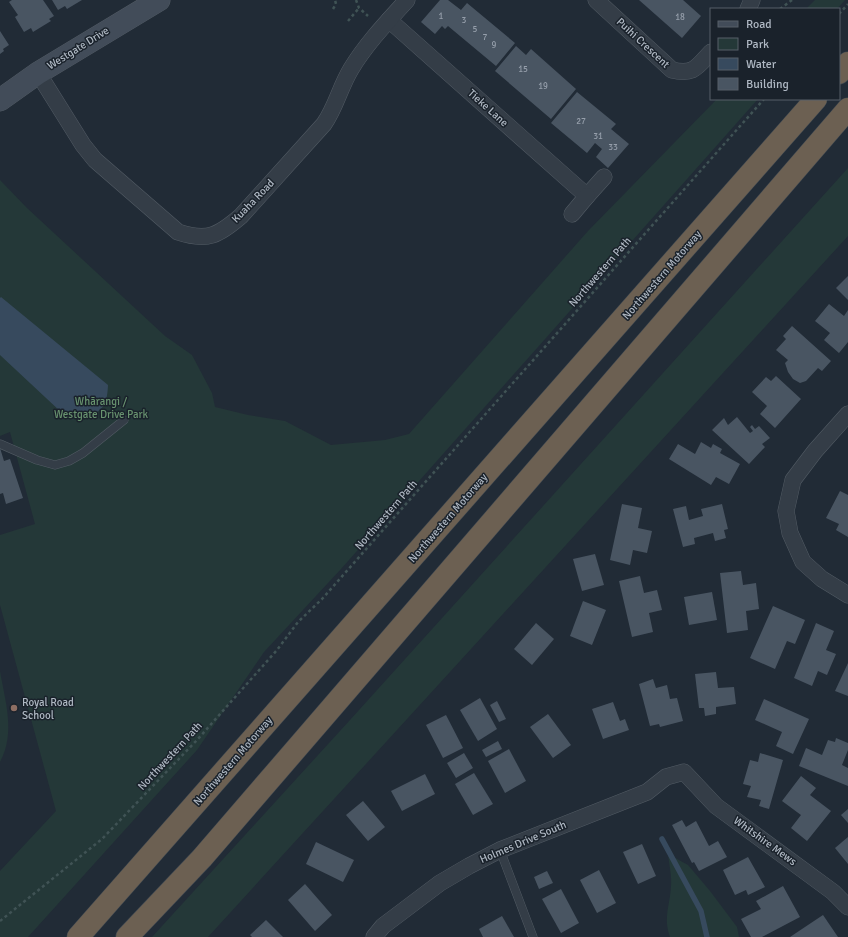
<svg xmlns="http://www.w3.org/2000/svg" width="848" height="937" viewBox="0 0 848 937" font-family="Signika,sans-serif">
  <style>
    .green { fill: #243838 }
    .water { fill: #374a5e }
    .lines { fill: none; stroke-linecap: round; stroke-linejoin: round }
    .stream { stroke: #374a5e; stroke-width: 5.5 }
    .building { fill: #495562 }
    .lane-casing { stroke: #525b64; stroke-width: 9 }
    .street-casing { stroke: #525b64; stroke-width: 17 }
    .secondary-casing { stroke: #525b64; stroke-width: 23 }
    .highway-casing { stroke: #3f4851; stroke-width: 23 }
    .path { stroke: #405355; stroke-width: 2.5; stroke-dasharray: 3 3; stroke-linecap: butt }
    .lane { stroke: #343d47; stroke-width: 8 }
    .street { stroke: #343d47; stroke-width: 16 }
    .secondary { stroke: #424c59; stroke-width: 22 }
    .highway { stroke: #6c6052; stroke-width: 22 }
    .education-dot { fill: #8d6e63; stroke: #1a222b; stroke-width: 1.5 }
    .labels { text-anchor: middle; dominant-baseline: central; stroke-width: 3; stroke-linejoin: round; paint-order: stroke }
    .number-label { font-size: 9px; fill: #969fab }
    .street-label { font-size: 11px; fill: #afb8c3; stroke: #1a222b }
    .park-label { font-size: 11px; fill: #68926f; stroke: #1a222b }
    .poi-label { font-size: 11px; fill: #afb8c3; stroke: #1a222b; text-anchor: start }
  </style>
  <rect width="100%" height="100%" fill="#212b36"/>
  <g class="green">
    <polygon points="815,0 845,0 837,9 806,9"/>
    <polygon points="717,99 758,99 341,569 264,652 197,750 28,937 0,937 0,871 56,811 0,605 0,535 35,524 10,432 0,436 0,180 27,208 165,336 192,355 212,393 215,407 248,415 285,421 331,445 385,440 409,434 588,231"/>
    <polygon points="848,168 848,236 208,937 152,937 350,720"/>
    <path d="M0,671C5,701 16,733 0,762Z"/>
    <path d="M668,854L688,865L710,891L737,927L739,937H670C663,917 670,906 671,886C672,876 669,864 668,854Z"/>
  </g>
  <path class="water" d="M1,297L108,385C107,409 101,411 81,420L61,412L0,355V298Z"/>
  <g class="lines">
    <polyline class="stream" points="662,839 701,911 707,937"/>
  </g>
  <g class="building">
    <polygon points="12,0 43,0 54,16 49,19 51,21 33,32 31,28 24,32 15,17 18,15 9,2"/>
    <polygon points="52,0 82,0 67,9 65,6 58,10"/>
    <polygon points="440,0 448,0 461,10 467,3 515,43 496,66 448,26 445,29 442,26 435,34 421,22"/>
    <polygon points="639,0 683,0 701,16 682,38"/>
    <polygon points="0,31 9,45 3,49 4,51 0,54"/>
    <polygon points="516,46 526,55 531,49 576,89 551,119 495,71"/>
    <polygon points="577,92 616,124 611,129 629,144 608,168 596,157 602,149 595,143 587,153 551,123"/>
    <polygon points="848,276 848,300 836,288"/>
    <polygon points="829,304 844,316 848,310 848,342 839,353 824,340 830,333 815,321"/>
    <polygon points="792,326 831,361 822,371 818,368 806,381 800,383 793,379 788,372 785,363 788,360 776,350 786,339 783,336"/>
    <polygon points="776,376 801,399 775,428 760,414 767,406 752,392 766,377 771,381"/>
    <polygon points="737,417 750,433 753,431 750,427 752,425 755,429 759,426 770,438 762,444 765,447 749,464 712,430 724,418 728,425"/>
    <polygon points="701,442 711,448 713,444 722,449 720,453 740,464 729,484 716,477 711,485 669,459 678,444 695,454"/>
    <polygon points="0,448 4,461 10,459 23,498 6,504 3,493 0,494"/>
    <polygon points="840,491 848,495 848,537 836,530 839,524 826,518"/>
    <polygon points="622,504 642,508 638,528 652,531 647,553 633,550 630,565 610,560"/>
    <polygon points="722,504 728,529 724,530 726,538 715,541 713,533 694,538 695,544 683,547 673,509 686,506 689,520 703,516 701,509"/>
    <polygon points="595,554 604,585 582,591 573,559"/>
    <polygon points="741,571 743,585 756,583 759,609 746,611 748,630 727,633 720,573"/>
    <polygon points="640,576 644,593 657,590 662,610 649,613 653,632 632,637 619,581"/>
    <polygon points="712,592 717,620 689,625 684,597"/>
    <polygon points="583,601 606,610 592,645 570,636"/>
    <polygon points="773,606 805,620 795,644 787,641 775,669 750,658"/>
    <polygon points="536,623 554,639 532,665 514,649"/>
    <polygon points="816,623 834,631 826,650 836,654 827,675 818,671 812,686 794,678"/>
    <polygon points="848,663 848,696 835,691"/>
    <polygon points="716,672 718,688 734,687 736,704 716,707 716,714 705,716 704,708 699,708 695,674"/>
    <polygon points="653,679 656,688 667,685 670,699 677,698 683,721 660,727 659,724 650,726 639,684"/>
    <polygon points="480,698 497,729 478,741 460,710"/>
    <polygon points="764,699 809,719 793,754 776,746 782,732 755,720"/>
    <polygon points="497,701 506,719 499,722 490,705"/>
    <polygon points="613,702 620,721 625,719 629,730 603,739 592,709"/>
    <polygon points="548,714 571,745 553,758 530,727"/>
    <polygon points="446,715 463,748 443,758 426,725"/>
    <polygon points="836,738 848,743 848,750 842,765 848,768 848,786 799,766 806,748 822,755 828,740 835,742"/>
    <polygon points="498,741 502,749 486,757 482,750"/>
    <polygon points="509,749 526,781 505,793 488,761"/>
    <polygon points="464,753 473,768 456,778 447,763"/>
    <polygon points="760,753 783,760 769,809 759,806 761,800 747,797 751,786 743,784 750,760 758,762"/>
    <polygon points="474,773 493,804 473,815 455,784"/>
    <polygon points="425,774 435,794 402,811 391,791"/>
    <polygon points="801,776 816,788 810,795 831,811 807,841 791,828 801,815 782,801"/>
    <polygon points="363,801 385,827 368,841 346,815"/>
    <polygon points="848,809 848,823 841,815"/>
    <polygon points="682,820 686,827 696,821 709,846 718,841 727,857 699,871 694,862 692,863 672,825"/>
    <polygon points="848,837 848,864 835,848"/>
    <polygon points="316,842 354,860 343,882 306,864"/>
    <polygon points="642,844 656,876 638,884 623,852"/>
    <polygon points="748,857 765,887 748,895 746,890 735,895 723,870"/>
    <polygon points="599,870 616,903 597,913 580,880"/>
    <polygon points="547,871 553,883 539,889 534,877"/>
    <polygon points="305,884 332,915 315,931 288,900"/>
    <polygon points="783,886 800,917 762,937 751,937 741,919 761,909 756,901"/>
    <polygon points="561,889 579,923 561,933 542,899"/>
    <polygon points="823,915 838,937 790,937"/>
    <polygon points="502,916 514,937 483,937 479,929"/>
    <polygon points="266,920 283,937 252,937 250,935"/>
  </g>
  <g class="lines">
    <g class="lane-casing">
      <g id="lane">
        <polyline points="0,444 37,460 55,465 69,461 83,453 124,420"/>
        <polyline points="500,850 533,937"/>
      </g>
    </g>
    <g class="street-casing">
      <g id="street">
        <path d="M596,0L672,70C694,75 697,67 711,52"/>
        <polyline points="748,9 752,0"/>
        <polyline points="389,20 587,196 604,177"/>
        <path d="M38,73L83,145L95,160L178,232C208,242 219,235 241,216L324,124C336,107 340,87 351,69C366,44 387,22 407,0"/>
        <polyline points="572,214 587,196"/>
        <polyline points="848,414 815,451 793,480 786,511 790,533 803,562 822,579 848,595"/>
        <polyline points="374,937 383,926 440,883 469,866 500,850 647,792 666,777 684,772 716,806 833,892 848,907"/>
      </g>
    </g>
    <g class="secondary-casing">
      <polyline id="secondary" points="0,100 38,73 159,0"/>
    </g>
    <g class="highway-casing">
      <g id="highway">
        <polyline points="839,73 848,63"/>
        <polyline points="78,937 816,99"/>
        <polyline points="127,937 202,858 848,109"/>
      </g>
    </g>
    <g class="path">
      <polyline points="356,0 359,8 368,16"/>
      <polyline points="333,9 336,4 335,0"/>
      <polyline points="780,9 792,0"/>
      <polyline points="839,14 848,4"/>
      <polyline points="348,21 359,8"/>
      <polyline points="0,921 102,839 197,740 277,650 298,622 322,599 764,99"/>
    </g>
    <use href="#lane" class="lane"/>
    <use href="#street" class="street"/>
    <use href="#secondary" class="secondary"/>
    <use href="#highway" class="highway"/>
  </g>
  <circle class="education-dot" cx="14" cy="708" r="4"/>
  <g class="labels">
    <g class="number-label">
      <text x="441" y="16">1</text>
      <text x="680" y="17">18</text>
      <text x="464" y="20">3</text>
      <text x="475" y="29">5</text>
      <text x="485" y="37">7</text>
      <text x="494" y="45">9</text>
      <text x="523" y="69">15</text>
      <text x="543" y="86">19</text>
      <text x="581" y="121">27</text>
      <text x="598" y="136">31</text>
      <text x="613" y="147">33</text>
    </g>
    <g class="street-label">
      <text transform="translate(643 43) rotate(43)">Puihi Crescent</text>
      <text transform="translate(78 48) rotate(-32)">Westgate Drive</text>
      <text transform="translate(488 108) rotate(42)">Tieke Lane</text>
      <text transform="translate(253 201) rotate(-46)">Kuaha Road</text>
      <text transform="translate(600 272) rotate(-49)">Northwestern Path</text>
      <text transform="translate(662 275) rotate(-49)">Northwestern Motorway</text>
      <text transform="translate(386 515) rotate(-49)">Northwestern Path</text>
      <text transform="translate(448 518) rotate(-49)">Northwestern Motorway</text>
      <text transform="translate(170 756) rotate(-47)">Northwestern Path</text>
      <text transform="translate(233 761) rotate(-49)">Northwestern Motorway</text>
      <text transform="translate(765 841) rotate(36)">Whitshire Mews</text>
      <text transform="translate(523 842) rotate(-23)">Holmes Drive South</text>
    </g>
    <g class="park-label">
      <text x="101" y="401">Whārangi /<tspan x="101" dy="13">Westgate Drive Park</tspan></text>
    </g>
    <g class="poi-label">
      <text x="22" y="702">Royal Road<tspan x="22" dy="13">School</tspan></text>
    </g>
  </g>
  <rect x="710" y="8" width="130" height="92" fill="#1a222b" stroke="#565e68"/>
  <rect x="718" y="21" width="20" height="6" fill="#424c59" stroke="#565e68"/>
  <text x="746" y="28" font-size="12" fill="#afb8c3">Road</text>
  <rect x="718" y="38" width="20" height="12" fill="#243838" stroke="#565e68"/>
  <text x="746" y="48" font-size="12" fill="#afb8c3">Park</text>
  <rect x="718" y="58" width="20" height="12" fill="#374a5e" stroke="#565e68"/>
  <text x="746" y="68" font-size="12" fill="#afb8c3">Water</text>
  <rect x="718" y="78" width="20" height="12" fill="#495562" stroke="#565e68"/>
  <text x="746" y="88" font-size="12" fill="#afb8c3">Building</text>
</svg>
